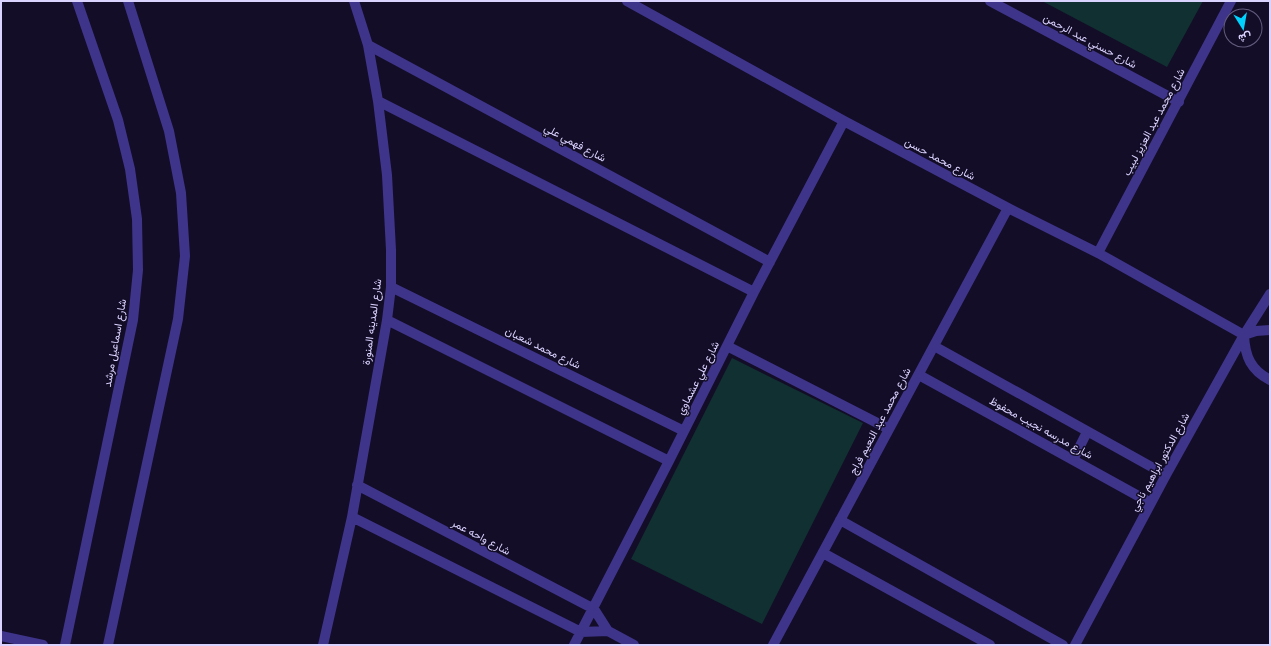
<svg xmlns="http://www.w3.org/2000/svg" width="1271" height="646" font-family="Roboto,Vazirmatn,sans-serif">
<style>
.green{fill:#103031}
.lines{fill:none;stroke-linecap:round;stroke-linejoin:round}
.minor{stroke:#3e348a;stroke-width:10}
.labels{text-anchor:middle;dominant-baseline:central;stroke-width:3;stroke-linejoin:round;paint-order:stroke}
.street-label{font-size:11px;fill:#dbd3ff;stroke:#130d27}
</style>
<rect width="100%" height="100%" fill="#130d27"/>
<path class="green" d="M1042,1H1203L1167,67Z
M732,358L863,423L762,624L631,559Z"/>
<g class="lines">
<path class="minor" d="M627,1L844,121L1008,208L1098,253L1244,335L1256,331L1270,330
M990,1L1179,102
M368,45L770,262
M378,101L754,292
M1098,253L1231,1
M391,287L684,431
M387,320L669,461
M1244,335C1245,357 1251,370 1270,380
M727,346L889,429
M934,346L1166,475
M919,375L1151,503
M1073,460L1087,432
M357,485L594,609L608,631L634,645
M352,517L581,632L608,631
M840,520L1063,645
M823,553L990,645
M1,636L43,645
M65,645L133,320L138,270L137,219L130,169L118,120L77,1
M108,645L178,319L185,256L181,193L169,131L128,1
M323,645L352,517L387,320L391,287V250L387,175L378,101L368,45L354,1
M574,645L669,461L754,292L844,121
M773,645L1008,208
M1075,645L1166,475L1244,335L1270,294"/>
</g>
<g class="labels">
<g class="street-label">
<text transform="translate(1090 41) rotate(28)">شارع حسني عبد الرحمن</text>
<text transform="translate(1154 122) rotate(-62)">شارع محمد عبد العزيز لبيب</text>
<text transform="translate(575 143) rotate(28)">شارع فهمي علي</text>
<text transform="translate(940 159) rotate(28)">شارع محمد حسن</text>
<text transform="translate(372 322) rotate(-82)">شارع المدينه المنورة</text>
<text transform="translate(115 343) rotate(-80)">شارع اسماعيل مرشد</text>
<text transform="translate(543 348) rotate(26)">شارع محمد شعبان</text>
<text transform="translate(698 378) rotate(-63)">شارع علي عشماوي</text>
<text transform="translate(880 421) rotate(-62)">شارع محمد عبد النعيم فراج</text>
<text transform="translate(1041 428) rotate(29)">شارع مدرسه نجيب محفوظ</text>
<text transform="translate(1160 462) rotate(-61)">شارع الدكتور ابراهيم ناجي</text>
<text transform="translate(481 537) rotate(28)">شارع واحه عمر</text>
</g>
</g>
<rect width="1271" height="646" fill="none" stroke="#dbd3ff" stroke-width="4"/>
<g transform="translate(1243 28) rotate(169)"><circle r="19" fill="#130d27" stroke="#635c7d"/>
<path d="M0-3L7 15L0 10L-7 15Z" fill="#00d2fe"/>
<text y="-6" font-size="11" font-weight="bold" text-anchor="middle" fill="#dbd3ff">ش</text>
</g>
</svg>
